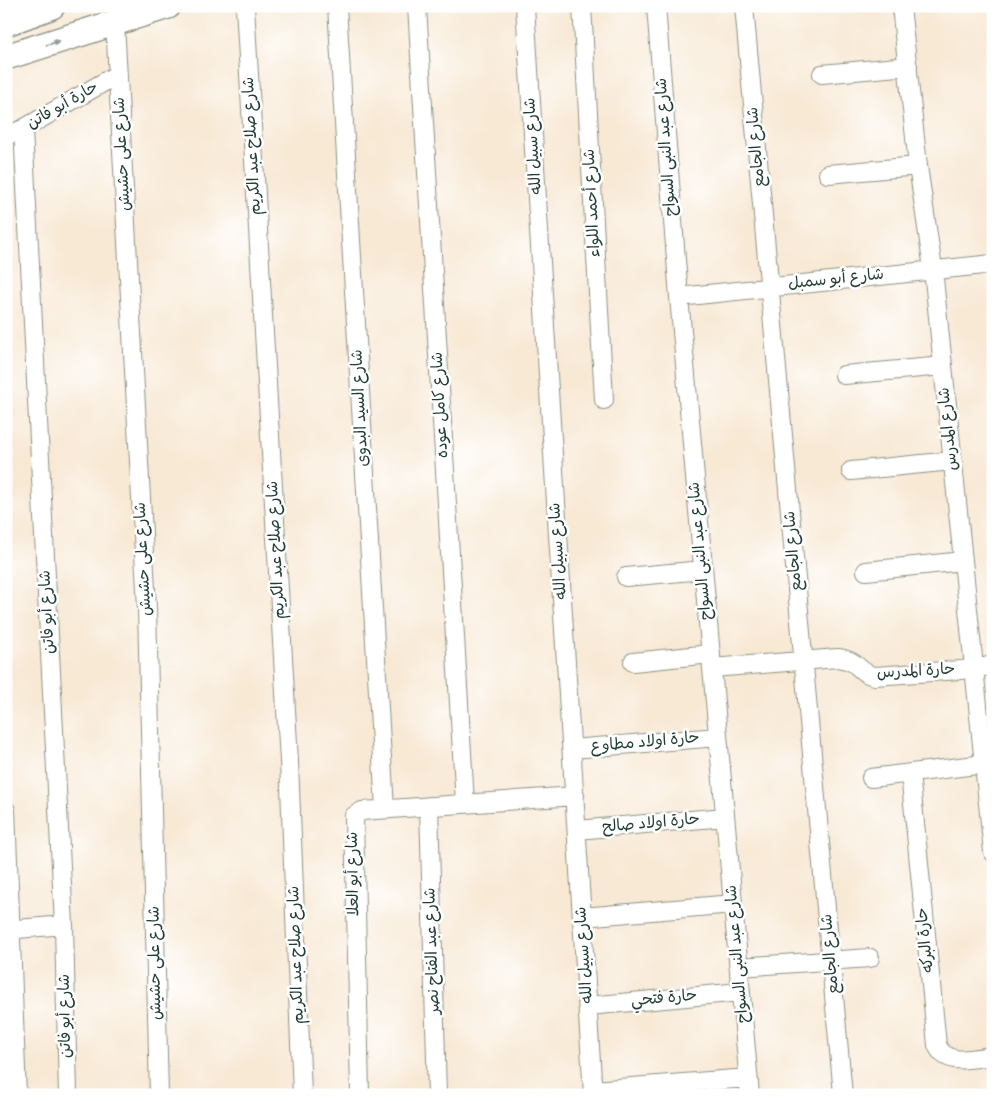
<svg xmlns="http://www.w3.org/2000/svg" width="999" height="1101" font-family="Dekko,'Playpen Sans Arabic',sans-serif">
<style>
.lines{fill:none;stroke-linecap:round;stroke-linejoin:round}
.minor-casing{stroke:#8c9384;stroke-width:20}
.secondary-casing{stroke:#8c9384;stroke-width:28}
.minor{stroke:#fff;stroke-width:18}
.secondary{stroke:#fff;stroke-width:25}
.oneway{fill:#8f9e9a}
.labels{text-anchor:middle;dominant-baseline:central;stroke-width:5;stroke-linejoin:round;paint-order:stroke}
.street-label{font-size:16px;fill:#1f3d34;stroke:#fff}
</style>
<rect width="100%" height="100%" fill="#fff"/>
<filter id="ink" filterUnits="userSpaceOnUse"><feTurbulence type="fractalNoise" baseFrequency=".02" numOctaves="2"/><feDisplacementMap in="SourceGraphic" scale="10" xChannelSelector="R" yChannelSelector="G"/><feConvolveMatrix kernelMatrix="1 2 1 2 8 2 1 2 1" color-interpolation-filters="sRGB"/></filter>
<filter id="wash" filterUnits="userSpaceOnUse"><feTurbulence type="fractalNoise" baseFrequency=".0096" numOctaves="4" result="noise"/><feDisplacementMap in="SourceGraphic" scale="20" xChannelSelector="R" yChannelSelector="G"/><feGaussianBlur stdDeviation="1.12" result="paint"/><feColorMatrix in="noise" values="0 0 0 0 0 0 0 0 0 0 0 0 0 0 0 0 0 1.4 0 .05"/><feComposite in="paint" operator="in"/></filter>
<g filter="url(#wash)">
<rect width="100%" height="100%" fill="#f8e9d5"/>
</g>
<g filter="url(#ink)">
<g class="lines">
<defs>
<path id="minor" d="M245,6L289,761L302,1095
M337,6L385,809
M417,6L465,803
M525,6L593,1095
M582,6L604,400
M656,6L679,297L750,1095
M744,6L843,1095
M901,6L918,166L933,269L993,852
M115,23L147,608L159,1095
M822,74L908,66
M23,129L64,925L68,1095
M6,136L23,129L118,74
M828,174L918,166
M679,297L993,264
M844,375L943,366
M851,471L952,461
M866,571L963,561
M626,577L703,570
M633,662L711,654
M712,668L838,658C861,661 857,673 875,676L974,669L993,665
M572,749L718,737
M910,773L937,1045C946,1067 973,1058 993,1056
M871,778L984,764
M429,806L437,1095
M6,810L17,1095
M577,830L725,817
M582,917L733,904
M6,930L64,925
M739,967L870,958
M588,1006L741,992
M593,1090L748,1078
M360,1095L354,816L362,811L575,796"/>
<path id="secondary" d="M6,23L52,6
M6,57L168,6"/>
</defs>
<use href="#minor" class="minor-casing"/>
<use href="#secondary" class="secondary-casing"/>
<use href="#minor" class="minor"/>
<use href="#secondary" class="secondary"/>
</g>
<defs><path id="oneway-solid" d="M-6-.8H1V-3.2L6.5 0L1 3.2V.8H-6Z" transform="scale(1.25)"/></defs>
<use class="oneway" href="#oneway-solid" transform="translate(53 43) rotate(-18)"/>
</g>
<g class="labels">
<g class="street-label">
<text transform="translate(63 106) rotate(-30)">حارة أبو فاتن</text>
<text transform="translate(253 146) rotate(-93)">شارع صلاح عبد الكريم</text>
<text transform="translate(534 146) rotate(-94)">شارع سبيل الله</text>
<text transform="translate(667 147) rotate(-94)">شارع عبد النبى السواح</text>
<text transform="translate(757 147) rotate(-95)">شارع الجامع</text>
<text transform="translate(123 154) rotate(-93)">شارع على حشيش</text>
<text transform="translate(593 203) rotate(-93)">شارع أحمد اللواء</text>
<text transform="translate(836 280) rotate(-6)">شارع أبو سمبل</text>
<text transform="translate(441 405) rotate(-93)">شارع كامل عوده</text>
<text transform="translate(361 408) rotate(-93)">شارع السيد البدوى</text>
<text transform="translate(949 429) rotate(-96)">شارع المدرس</text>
<text transform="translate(277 550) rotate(-93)">شارع صلاح عبد الكريم</text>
<text transform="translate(559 551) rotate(-94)">شارع سبيل الله</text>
<text transform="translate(701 551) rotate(-95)">شارع عبد النبى السواح</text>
<text transform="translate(794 551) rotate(-95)">شارع الجامع</text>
<text transform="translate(144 559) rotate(-93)">شارع على حشيش</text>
<text transform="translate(48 612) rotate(-93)">شارع أبو فاتن</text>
<text transform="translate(916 672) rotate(-3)">حارة المدرس</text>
<text transform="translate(645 743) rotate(-5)">حارة اولاد مطاوع</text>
<text transform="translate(651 824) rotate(-5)">حارة اولاد صالح</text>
<text transform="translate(354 874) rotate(-91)">شارع أبو العلا</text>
<text transform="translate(926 940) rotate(-96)">حارة البركه</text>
<text transform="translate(433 951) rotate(-92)">شارع عبد الفتاح نصر</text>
<text transform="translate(738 954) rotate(-95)">شارع عبد النبى السواح</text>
<text transform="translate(831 954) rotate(-95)">شارع الجامع</text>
<text transform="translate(297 955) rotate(-92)">شارع صلاح عبد الكريم</text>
<text transform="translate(585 955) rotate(-94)">شارع سبيل الله</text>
<text transform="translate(156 963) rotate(-91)">شارع على حشيش</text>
<text transform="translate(664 999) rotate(-5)">حارة فتحي</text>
<text transform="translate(66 1016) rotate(-91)">شارع أبو فاتن</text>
</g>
</g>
<rect width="999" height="1101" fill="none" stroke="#fff" stroke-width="25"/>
</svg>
